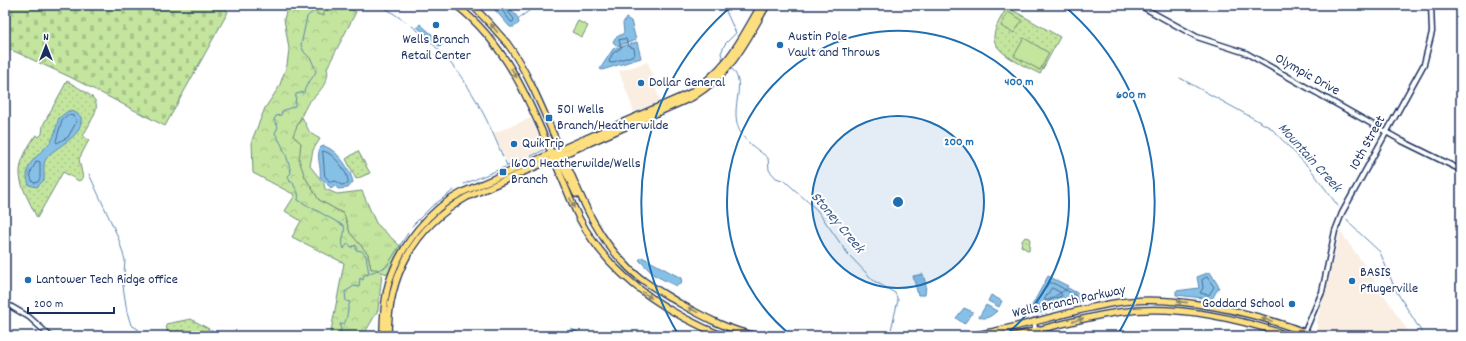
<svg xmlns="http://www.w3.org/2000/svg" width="1466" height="341" font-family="Dekko,sans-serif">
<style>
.built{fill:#faeee2}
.industrial{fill:url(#industrial-furrows)}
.grass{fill:url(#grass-tufts);stroke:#6f8a7e}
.forest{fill:url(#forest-crowns);stroke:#6f8a7e}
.wetland{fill:url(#wetland-marsh);stroke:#6f8a7e}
.cemetery{fill:url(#cemetery-stones);stroke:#6f8a7e}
.park{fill:url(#park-dots);stroke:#6f8a7e}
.garden{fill:#c3e59e;stroke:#6f8a7e}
.water{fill:#87c0e6;stroke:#5c86b0}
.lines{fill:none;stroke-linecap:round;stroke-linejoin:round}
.shore{stroke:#466994;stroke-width:1}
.stream{stroke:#5c86b0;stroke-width:1}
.minor-casing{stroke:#1b2f5e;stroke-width:7}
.major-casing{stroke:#1b2f5e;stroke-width:8}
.minor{stroke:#fff;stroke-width:4}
.major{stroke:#fedf80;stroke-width:5.5}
.oneway{fill:#8c876f}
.ring{fill:none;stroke:#1f6fb2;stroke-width:2}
.poi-dot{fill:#1f6fb2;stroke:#fff;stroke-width:1.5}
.labels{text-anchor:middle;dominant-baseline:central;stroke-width:4;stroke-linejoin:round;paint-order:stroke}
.poi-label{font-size:14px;fill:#1b2f5e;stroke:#fff;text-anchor:start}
.street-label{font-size:14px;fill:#1b2f5e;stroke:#fff}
.water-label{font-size:15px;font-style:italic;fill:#3b5a87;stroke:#fff}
.centre{fill:#1f6fb2;stroke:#fff;stroke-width:2}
.ring-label{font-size:12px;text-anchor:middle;font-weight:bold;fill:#1f6fb2;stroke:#fff;stroke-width:4;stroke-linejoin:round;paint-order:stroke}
</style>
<defs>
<pattern id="industrial-furrows" width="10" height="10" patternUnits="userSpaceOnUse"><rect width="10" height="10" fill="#faeee2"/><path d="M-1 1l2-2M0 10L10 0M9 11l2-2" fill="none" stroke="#d6ccc4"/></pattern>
<pattern id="grass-tufts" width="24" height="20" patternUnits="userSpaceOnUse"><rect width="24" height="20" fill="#c3e59e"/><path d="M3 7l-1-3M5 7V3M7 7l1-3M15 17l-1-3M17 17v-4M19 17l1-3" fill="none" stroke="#a7c58a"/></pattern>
<pattern id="forest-crowns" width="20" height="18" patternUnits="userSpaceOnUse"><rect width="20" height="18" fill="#c3e59e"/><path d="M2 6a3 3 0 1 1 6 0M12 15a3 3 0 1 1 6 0" fill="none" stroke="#a7c58a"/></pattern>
<pattern id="wetland-marsh" width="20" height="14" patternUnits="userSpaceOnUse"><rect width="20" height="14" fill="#c3e59e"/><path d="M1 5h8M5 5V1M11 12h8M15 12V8" fill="none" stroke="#a7c58a"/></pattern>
<pattern id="cemetery-stones" width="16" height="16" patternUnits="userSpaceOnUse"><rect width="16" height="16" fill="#c3e59e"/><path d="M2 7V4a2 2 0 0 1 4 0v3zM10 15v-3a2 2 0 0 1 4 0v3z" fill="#a7c58a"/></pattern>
<pattern id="park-dots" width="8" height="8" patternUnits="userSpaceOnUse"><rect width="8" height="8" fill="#c3e59e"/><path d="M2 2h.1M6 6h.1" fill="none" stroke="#a7c58a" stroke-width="1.8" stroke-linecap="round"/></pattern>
</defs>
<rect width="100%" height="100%" fill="#fff"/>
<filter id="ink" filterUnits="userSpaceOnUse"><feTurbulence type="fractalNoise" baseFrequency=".025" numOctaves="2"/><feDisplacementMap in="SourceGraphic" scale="8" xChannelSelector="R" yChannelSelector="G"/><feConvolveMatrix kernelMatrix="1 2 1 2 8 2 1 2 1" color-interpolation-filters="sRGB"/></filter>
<g filter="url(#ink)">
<path class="built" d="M648,62L660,102L634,112L619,71Z
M531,118L544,149L508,165L494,133Z
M1340,231L1365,266L1411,336H1326L1317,329V319L1327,287Z"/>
<path class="industrial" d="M343,5H360L356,12Z"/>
<path class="grass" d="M302,117L310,133L320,139L313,150L310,166L324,184L325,189L337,194L362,191L376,223L402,248L388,274L371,269L368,254L350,233L344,214L319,200L305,177L298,160L301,143L293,136L294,131Z"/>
<path class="forest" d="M288,5H343L356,12L327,68C331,80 318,94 309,102C306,105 294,132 293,136L301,143L299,160L305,177L319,200L344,214L350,233L368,254L371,269H377L382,274L378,310L363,336H330L344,263L292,237L301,221L285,211L295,195L253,173L252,140L265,108L279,87L287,65L289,49L284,19Z"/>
<path class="wetland" d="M309,5H324V16L317,14Z"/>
<path class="cemetery" d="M5,5H222L228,12L165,126L70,77L5,47Z"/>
<path class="park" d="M1007,7L1060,37L1040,74C1027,67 992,53 994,36C995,26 1002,16 1007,7Z
M67,81C103,102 103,100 83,136L89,140L79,159L83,178L79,181L63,172L37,218C20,181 10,174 35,136L37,135L39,137L42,134L43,125Z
M358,151L370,173L356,179L346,159Z
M1025,237L1030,238L1029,251L1021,246L1022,241Z
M191,319L209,329L208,336H168L166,324Z"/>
<path class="garden" d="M1008,12L1022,20L1014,33L1001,26Z
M578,21L588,26L582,37L572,32Z
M1024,38L1049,53L1040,70L1014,56Z"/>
<path class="water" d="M495,5H508L518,18L519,23L514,27H510L494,9Z
M626,18L631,21L636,40L617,46L613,42L615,38L624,33L623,23Z
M420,24L443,44L440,47L417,27Z
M637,42L641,58L602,70L600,69L613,49Z
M68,111C74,111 77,113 81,117C83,139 55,145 46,159C42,165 45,173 44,180L37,187L29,185C21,163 40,156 51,141C56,134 56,125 59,118Z
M324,146C337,150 350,168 353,182L348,188L338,189L335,185L331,188L320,177C322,167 315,156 321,147Z
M642,257L681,278L682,283L676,286L654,275L639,260Z
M1210,272L1219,287L1212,299L1176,295V291L1199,288L1197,277Z
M923,274L926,285L925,295H918L913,276Z
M1048,276L1068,286L1065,290L1029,311Z
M1068,288L1081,295L1083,301L1040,313L1031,314Z
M991,295L1002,301L999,307L988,301Z
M986,305L997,311C991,316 987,320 979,317Z
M964,308L973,312L964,324L956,318Z
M571,329L587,336H567Z"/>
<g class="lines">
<path class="shore" d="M498,5L511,22H513L514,19L506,9L505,5
M626,39L628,46L634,48L635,55L610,63L609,61L613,53L621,48L619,40Z
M68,115L74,116L77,121L68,137L57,143L56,141L62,120Z
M323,151C333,152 350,174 348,184L341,185L336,181L330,182L325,176Z
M37,161L40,162V178L38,182L34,183L32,181L30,174Z
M1207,277L1214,287L1209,295L1200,293L1203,288L1202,280Z
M1050,282C1059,285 1066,291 1075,295L1076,298L1036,309L1037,301Z
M1052,288L1060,292L1062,296L1046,301L1045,299Z"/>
<path class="stream" d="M310,5L313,11L307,17L301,45L304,52L311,59L316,71C313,79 306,83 304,92L296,94L295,106L282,111L281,115L276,116L274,120L278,127L275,133C283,146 288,158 291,173L288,176L290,182H293C295,191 300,190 298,200L344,226C346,234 340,240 344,249L348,243L351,247L356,245V250L362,251L366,256L369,274L364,275L363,280L360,278L359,287L354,286L345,292L346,301L350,302C347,309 348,318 344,324H340L341,336
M381,5L406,22
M519,18L533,8
M412,26C459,63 481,103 503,157
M723,61L721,53L725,44L736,33L723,5
M732,69C749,86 726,110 742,135C748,144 760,151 768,158L769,170L776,178L785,181L817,210L848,254L874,281L895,293L898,300L891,330
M1180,78L1271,128L1312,171L1338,206
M531,156L544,150
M505,161L507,166
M516,162L528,157
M89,174L118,237L125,260L123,286L127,312L131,325L138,329L139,333
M464,184L510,165
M1347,219L1351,225L1380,252L1395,289L1424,336
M412,226L431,207L454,190
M370,273L386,267L408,233"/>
<defs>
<path id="minor" d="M1139,5L1197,37L1246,53L1402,141L1461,170
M5,303L29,317L50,336
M1034,321L1036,336
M1303,336L1322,292L1335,231L1342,213L1424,64L1432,32L1431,5"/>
<path id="major" d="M456,5C513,49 536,118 563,181C568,193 573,206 579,218C609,275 664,312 723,336
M472,5C484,17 496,30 507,43C529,73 547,120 562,154C581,195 593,232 625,264C640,281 660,291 679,303C704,317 728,330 757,336
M555,154L558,156L576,194
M383,336C383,318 384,299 389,282C401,245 429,209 463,192L690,93C728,68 739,43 761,5
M388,336C388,276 414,227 467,197L693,97C732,72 744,45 767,5
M725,336H732
M969,336C1018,329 1066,311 1115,303C1173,293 1259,313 1314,336
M1013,336C1048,328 1084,317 1120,312C1176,304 1237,318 1290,336"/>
</defs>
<use href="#minor" class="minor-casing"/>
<use href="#major" class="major-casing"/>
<use href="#minor" class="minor"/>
<use href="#major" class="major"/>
</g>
<defs><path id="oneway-solid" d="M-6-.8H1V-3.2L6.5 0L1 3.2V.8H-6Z"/></defs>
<g class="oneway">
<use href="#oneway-solid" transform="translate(494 28) rotate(-129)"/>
<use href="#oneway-solid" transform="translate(514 73) rotate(60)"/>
<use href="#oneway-solid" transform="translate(572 203) rotate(67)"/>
<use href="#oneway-solid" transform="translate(647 295) rotate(34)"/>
<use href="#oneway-solid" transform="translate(1182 302) rotate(-174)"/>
<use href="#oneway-solid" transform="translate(693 310) rotate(-152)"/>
<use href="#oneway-solid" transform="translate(1078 320) rotate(-14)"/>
<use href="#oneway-solid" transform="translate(1267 320) rotate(-166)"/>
</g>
</g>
<circle cx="898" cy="202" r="86" fill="#1f6fb2" fill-opacity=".12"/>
<g class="ring">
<circle cx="898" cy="202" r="86"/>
<path d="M792 336A171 171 0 1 1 1004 336"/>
<path d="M678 334A257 257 0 0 1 733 5M1063 5A257 257 0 0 1 1118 334"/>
</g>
<g class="poi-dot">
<circle cx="436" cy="25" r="4"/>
<circle cx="780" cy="45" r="4"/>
<circle cx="641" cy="83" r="4"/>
<rect x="545" y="114" width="8" height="8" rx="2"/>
<circle cx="514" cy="144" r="4"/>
<rect x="499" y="168" width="8" height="8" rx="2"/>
<circle cx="28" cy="280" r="4"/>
<circle cx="1352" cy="281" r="4"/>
<circle cx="1292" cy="304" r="4"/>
</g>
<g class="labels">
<g class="poi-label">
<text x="788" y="37">Austin Pole<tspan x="788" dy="16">Vault and Throws</tspan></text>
<text x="436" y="40" text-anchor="middle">Wells Branch<tspan x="436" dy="16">Retail Center</tspan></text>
<text x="649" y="83">Dollar General</text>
<text x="557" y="110">501 Wells<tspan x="557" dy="16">Branch/Heatherwilde</tspan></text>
<text x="522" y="144">QuikTrip</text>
<text x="511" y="164">1600 Heatherwilde/Wells<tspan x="511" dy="16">Branch</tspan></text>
<text x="1360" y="273">BASIS<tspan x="1360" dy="16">Pflugerville</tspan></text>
<text x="36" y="280">Lantower Tech Ridge office</text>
<text x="1284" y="304" text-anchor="end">Goddard School</text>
</g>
<g class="street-label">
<text transform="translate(1307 75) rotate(29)">Olympic Drive</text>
<text transform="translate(1368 143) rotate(-61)">10th Street</text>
<text transform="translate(1069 302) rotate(-12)">Wells Branch Parkway</text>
</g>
<g class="water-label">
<text transform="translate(1309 158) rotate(48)">Mountain Creek</text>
<text transform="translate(837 223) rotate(50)">Stoney Creek</text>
</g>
</g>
<circle cx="898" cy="202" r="6" class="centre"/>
<g class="ring-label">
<text x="1019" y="85">400 m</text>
<text x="1131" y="98">600 m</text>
<text x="959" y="145">200 m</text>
</g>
<rect width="1466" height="341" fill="none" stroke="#fff" stroke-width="20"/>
<rect x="10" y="10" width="1446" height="321" fill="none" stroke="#1b2f5e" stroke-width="1.5" filter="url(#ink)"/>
<g transform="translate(46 46)" stroke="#ffffff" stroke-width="3" paint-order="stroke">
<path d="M0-3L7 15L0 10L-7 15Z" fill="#1b2f5e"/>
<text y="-6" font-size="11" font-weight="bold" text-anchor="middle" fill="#1b2f5e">N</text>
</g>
<path d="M28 307v6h86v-6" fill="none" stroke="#1b2f5e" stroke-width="2"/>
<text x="34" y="307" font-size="12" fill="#1b2f5e" stroke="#ffffff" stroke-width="3" paint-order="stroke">200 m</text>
</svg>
